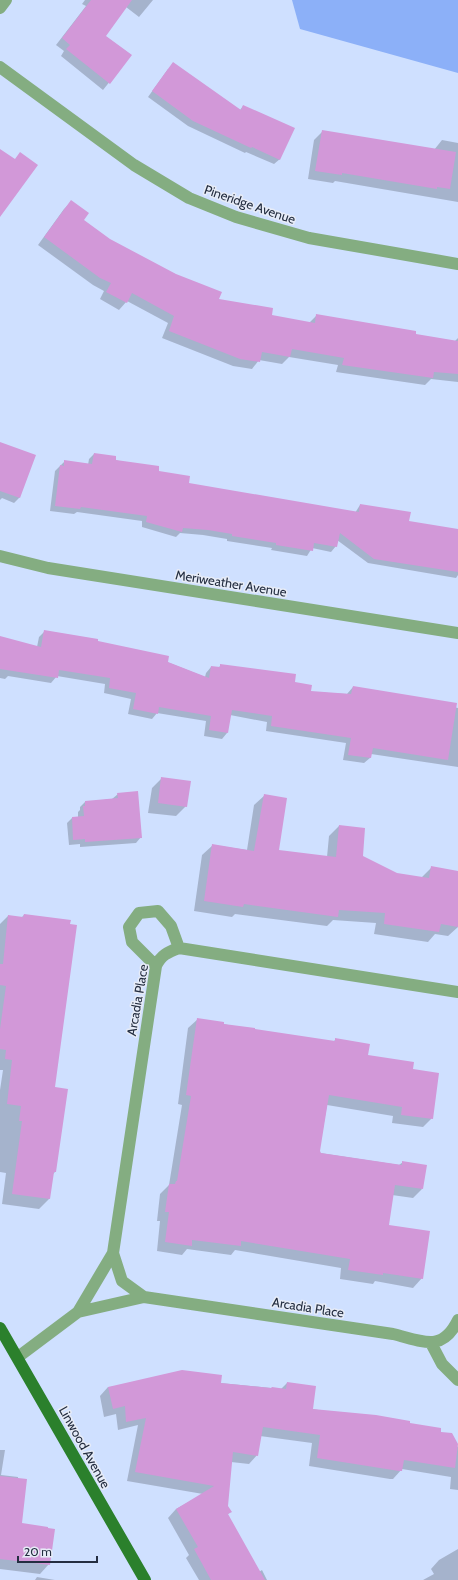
<svg xmlns="http://www.w3.org/2000/svg" width="458" height="1580" font-family="Cabin,sans-serif">
<style>
.forest{fill:#8cb0f8}
.shadow{fill:#0003}
.building{fill:#d298d8}
.lines{fill:none;stroke-linecap:round;stroke-linejoin:round}
.minor{stroke:#84ad81;stroke-width:12}
.major{stroke:#2b802c;stroke-width:12}
.labels{text-anchor:middle;dominant-baseline:central;stroke-width:3;stroke-linejoin:round;paint-order:stroke}
.street-label{font-size:13px;fill:#242e41;stroke:#e7ecf7}
</style>
<rect width="100%" height="100%" fill="#cfe0ff"/>
<path class="forest" d="M292,0H458V73L300,29Z"/>
<path class="shadow" d="M85,0H153L139,17L126,7L105,36L131,55L103,90L61,56L64,51L56,45L86,6L82,4Z
M168,69L240,110L243,106L280,159L274,164L246,152L245,153L188,126L148,97Z
M322,132L434,150L442,140L458,143V202L335,181L333,183L308,179L314,140Z
M71,202L83,220L110,240L217,300L271,316L309,323L316,316L454,342L458,338V382L431,379L425,385L336,372L338,365L289,357L282,364L259,360L252,369L233,366L162,338L168,323L127,301L119,310L100,299L104,291L93,285L38,245L64,209Z
M0,443L34,456L19,498L14,503L2,498L0,500Z
M94,454L158,472L188,484L355,513L360,505L408,522L458,530V575L456,578L368,563L337,540L336,546L331,552L312,548L307,556L271,550L272,548L227,541V539L203,535L180,533L176,537L142,527V521L77,512L74,514L50,511L55,471L65,461L88,465L89,459Z
M44,632L97,642L167,662L205,677L206,673L211,667L218,668L221,665L294,683L310,692L347,694L353,687L458,708V767L371,754L370,758L364,763L343,760L346,743L266,731L267,722L230,715L227,733L222,739L204,736L206,721L157,713L152,719L128,714L131,699L104,693L105,684L57,676L51,683L8,676L5,679L0,678V637L37,647L39,637Z
M162,778L186,806L176,816L148,813L152,788Z
M118,794L141,837L136,843L80,847V844L69,845L67,823L72,818L78,817V812L80,810V807L85,802L112,799Z
M265,795L277,851L327,857L329,836L339,826L361,856L396,874L421,878L432,867L458,872V927L448,936L435,934L428,942L374,934L376,923L333,920L327,926L235,914L232,917L194,911L202,855L213,845L247,850L254,805Z
M24,915L54,1088L55,1172L53,1174L49,1199L39,1209L2,1204L6,1173L0,1172V1090L3,1070H0V924L8,916L21,918Z
M198,1019L253,1030L333,1042L335,1040L367,1056L412,1070L432,1118L423,1127L392,1123L393,1116L327,1105L319,1151L320,1153L399,1165L403,1162L422,1189L413,1198L392,1195L388,1225L422,1278L413,1288L375,1281L373,1284L340,1279L341,1268L235,1250L231,1255L187,1249L182,1255L157,1251L160,1221H157L160,1194L169,1185L182,1105L178,1104L188,1028Z
M220,1383L281,1389L287,1383L312,1409L409,1424L440,1432L458,1447V1490L450,1489L451,1477L402,1469L393,1479H390L309,1466L312,1443L260,1436L257,1455L249,1464L231,1462L226,1506L230,1512L227,1515L259,1572L262,1570L267,1580H199L186,1558L189,1555L168,1518L176,1509L203,1494L127,1481L138,1425L118,1430L116,1414L104,1417L100,1396L108,1387Z
M0,1450H5L1,1475L18,1477L21,1524L49,1564L40,1574L0,1569Z
M458,1549V1580H423L434,1574L431,1569L439,1560Z
M37,1577L55,1580H35Z"/>
<path class="building" d="M91,0H132L106,36L132,55L110,84L66,49L70,45L62,38Z
M173,62L241,110L243,105L295,128L280,160L252,147L251,148L193,121L152,91Z
M322,130L456,152L450,189L437,187V189L342,173V175L315,171Z
M0,149L15,159L20,152L38,165L0,217Z
M71,200L89,213L84,220L110,239L176,274L222,292L219,299L273,308L272,315L315,323L316,314L416,331V334L458,341V374L434,372L433,378L342,365L344,358L292,349L290,357L262,352L260,362L240,359L169,331L174,316L132,293L127,303L106,292L111,283L100,278L44,237Z
M0,442L36,455L20,498L0,491Z
M94,453L116,456V460L159,466V471L190,476L189,483L359,512L360,504L411,512L409,521L458,529V572L374,559L340,533L337,547L314,543L313,551L276,545V543L232,536V534L208,530L183,528L182,532L146,522L147,516L81,507L80,509L55,506L60,465L64,466V460L92,464Z
M44,630L98,639V641L169,656L168,662L209,678L211,666L220,667V664L296,674L295,682L312,685L311,691L351,694L353,686L457,703L448,760L373,748L371,758L348,755L351,738L271,726L272,716L232,710L228,733L209,730L211,716L159,707L158,714L133,709L136,693L109,688L110,678L59,670L58,678L0,669V636L41,647Z
M161,777L191,781L187,807L158,803Z
M138,791L142,838L85,842V839L73,840L72,817L84,816L83,806H85V801L118,798L117,793Z
M264,794L287,798L279,850L336,857L339,825L365,828L363,856L397,873L429,878L431,866L458,871V927L441,924L439,932L384,924L385,913L339,910L338,917L244,904L243,907L204,901L212,844L254,851Z
M24,914L71,920L70,924L77,925L55,1087L68,1089L56,1172H54L50,1199L12,1194L22,1121H19L21,1106L7,1104L12,1060L5,1059L6,1050L0,1049V1029L6,986L0,985V964H3L8,915L23,917Z
M197,1018L224,1022V1024L255,1028V1029L335,1041V1038L370,1044L368,1055L414,1062L413,1069L439,1073L433,1119L401,1115L402,1107L329,1095L320,1151L321,1153L402,1165V1161L427,1165L423,1189L395,1185L389,1225L430,1231L423,1279L383,1273V1275L348,1270L350,1259L241,1241V1246L192,1240V1246L165,1242L169,1212H165L169,1184H175L176,1181H177L191,1096L186,1095Z
M182,1370L222,1375L221,1383L271,1388L272,1387L286,1389L287,1382L316,1386L313,1409L376,1415L410,1421V1423L441,1428V1432L452,1433L458,1444L455,1468L404,1460L402,1471H399L317,1458L320,1435L263,1427L258,1456L233,1452L228,1506L232,1512L228,1514L265,1580H211L194,1549L198,1547L176,1509L214,1486L135,1472L146,1418L126,1422L125,1406L113,1409L108,1387Z
M0,1476L27,1479L22,1523L48,1527V1528L55,1529L50,1565L0,1559Z"/>
<g class="lines">
<path class="minor" d="M0,8L6,0
M0,67L134,165L189,198L236,217L309,238L458,264
M0,556L48,568L458,633
M156,966L132,942L129,927L139,913L158,911L171,926L179,948
M458,992L179,948C168,952 161,955 156,966L113,1253L122,1281L144,1297L393,1334C422,1341 442,1353 458,1320
M78,1312L144,1297
M431,1343L442,1364L458,1380
M18,1357L78,1312L113,1253"/>
<path class="major" d="M0,1328L145,1580"/>
</g>
<g class="labels">
<g class="street-label">
<text transform="translate(250 204) rotate(19)">Pineridge Avenue</text>
<text transform="translate(231 583) rotate(9)">Meriweather Avenue</text>
<text transform="translate(137 1000) rotate(-80)">Arcadia Place</text>
<text transform="translate(308 1307) rotate(9)">Arcadia Place</text>
<text transform="translate(85 1447) rotate(61)">Linwood Avenue</text>
</g>
</g>
<path d="M18 1556v6h79v-6" fill="none" stroke="#242e41" stroke-width="2"/>
<text x="24" y="1556" font-size="12" fill="#242e41" stroke="#e7ecf7" stroke-width="3" paint-order="stroke">20 m</text>
</svg>
